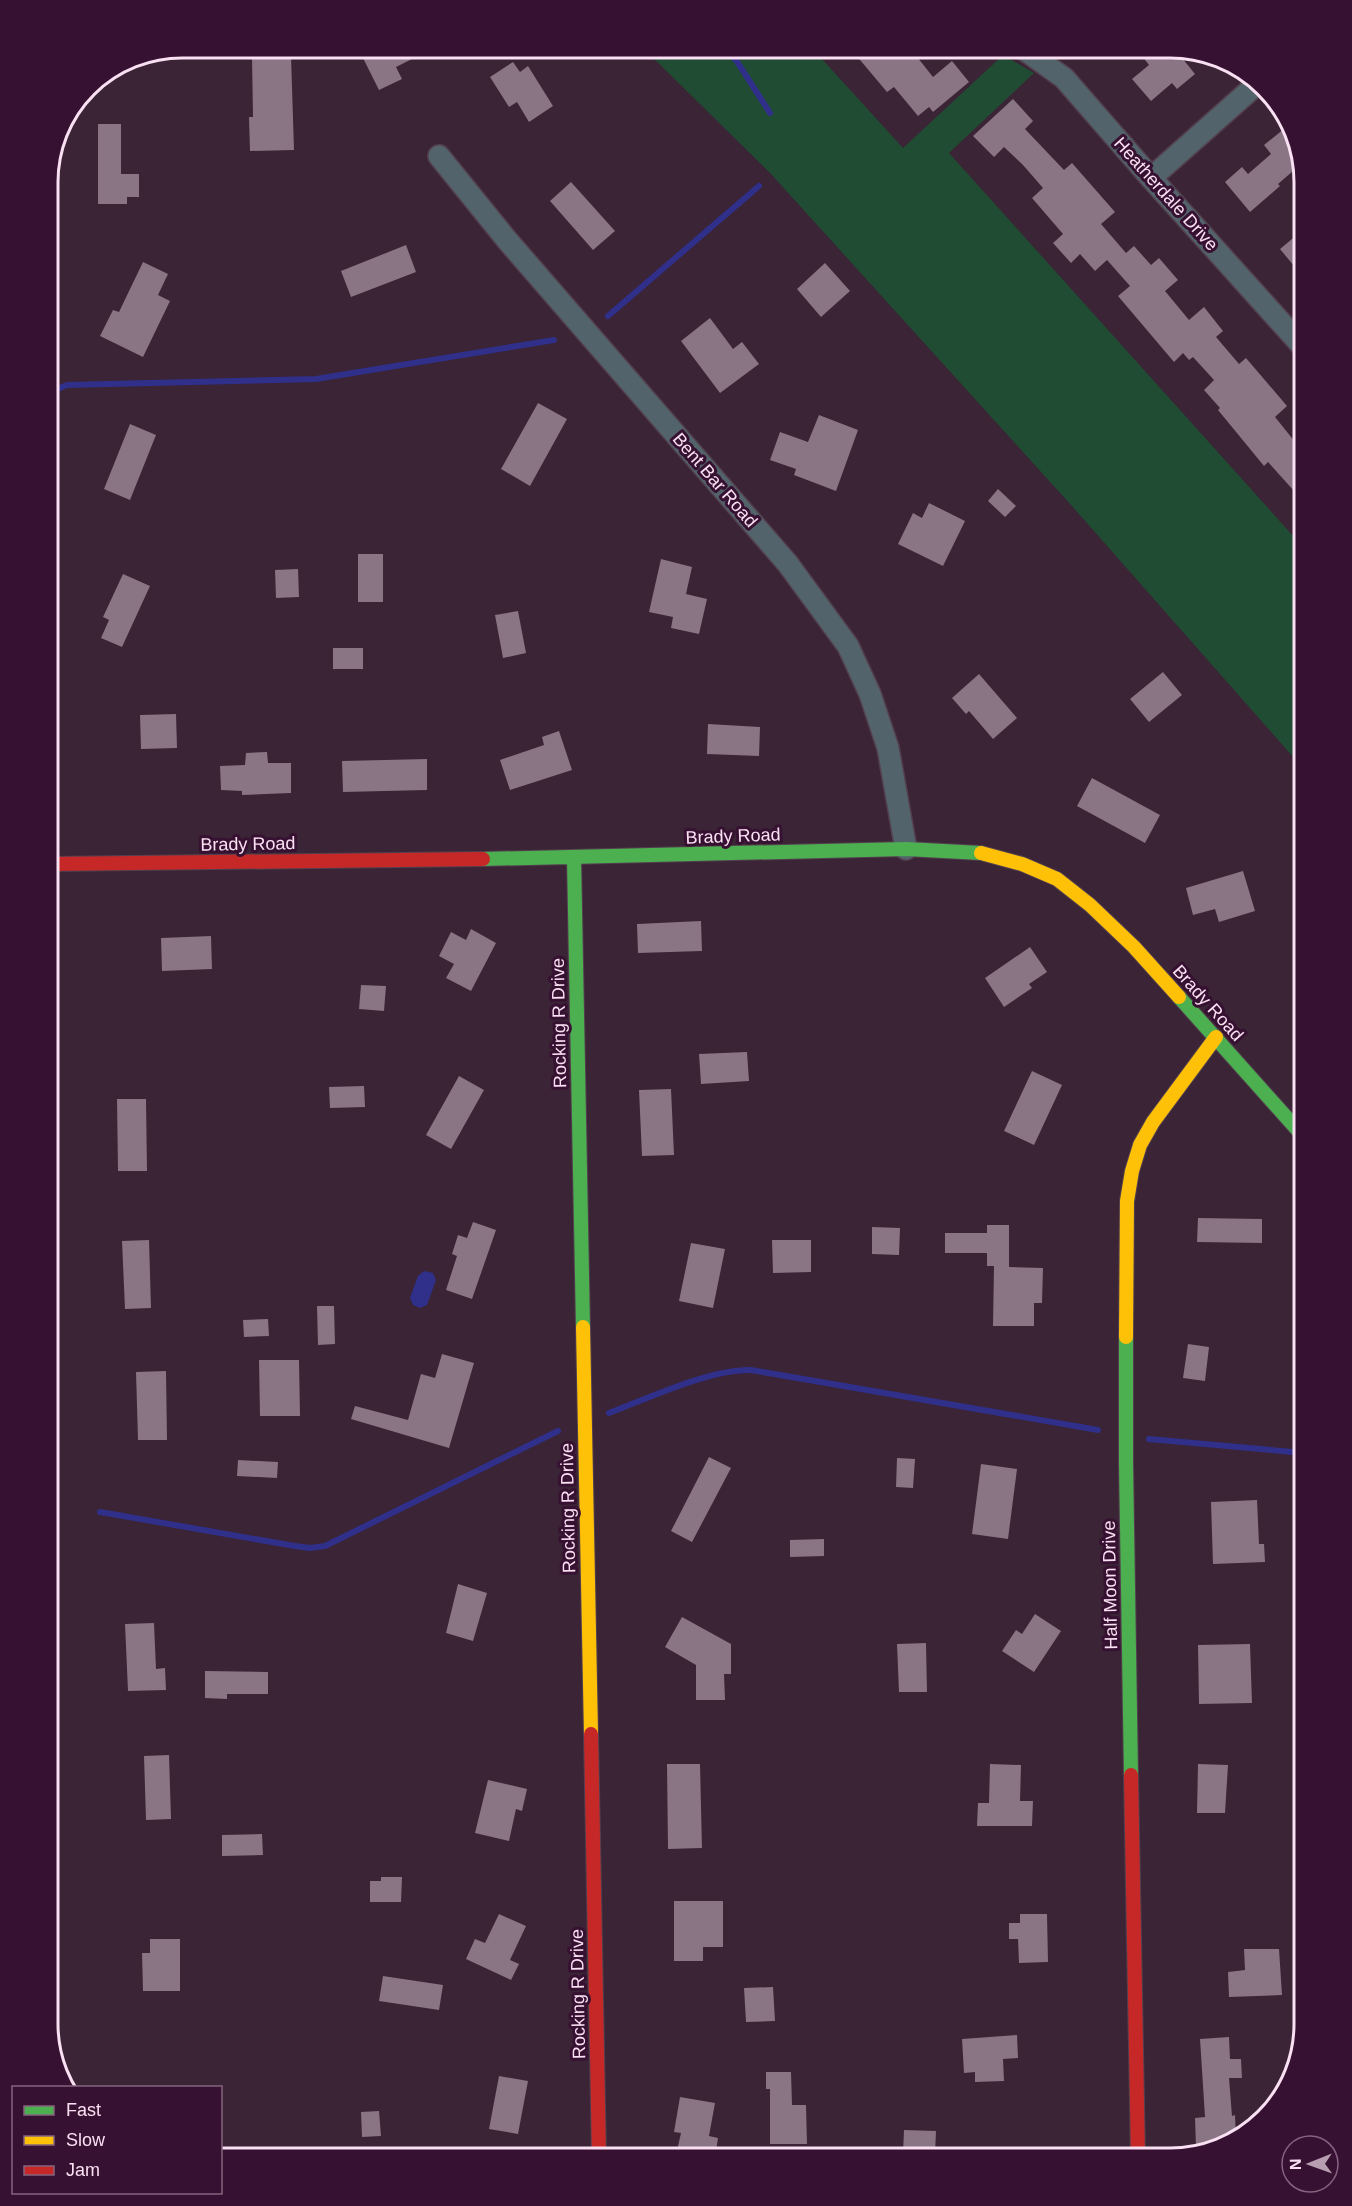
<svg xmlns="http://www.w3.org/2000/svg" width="1352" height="2206" font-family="Arial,sans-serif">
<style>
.green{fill:#204c33}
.water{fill:#30308b}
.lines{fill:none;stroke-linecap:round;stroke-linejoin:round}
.stream{stroke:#30308b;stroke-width:6}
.building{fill:#897584}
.street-casing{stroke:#53404f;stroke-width:24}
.fast-casing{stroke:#53404f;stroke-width:16}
.slow-casing{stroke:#53404f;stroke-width:16}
.jam-casing{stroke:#53404f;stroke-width:16}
.street{stroke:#53636b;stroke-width:21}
.fast{stroke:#4caf50;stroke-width:14}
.slow{stroke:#ffc107;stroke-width:14}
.jam{stroke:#c62828;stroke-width:14}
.labels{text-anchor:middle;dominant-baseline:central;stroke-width:6;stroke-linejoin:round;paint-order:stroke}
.street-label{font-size:18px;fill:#fae0f3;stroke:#371131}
.rim{fill:none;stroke:#fae0f3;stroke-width:3}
</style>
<rect width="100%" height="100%" fill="#3a2435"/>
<path class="green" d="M643,48H812L903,148L1003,55L1034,73L949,153L1304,548V776L1294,758L1071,505L771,174Z"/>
<path class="water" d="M424,1271L433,1273L436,1280L427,1305L420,1308L413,1305L410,1298L418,1276Z"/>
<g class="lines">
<path class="stream" d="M723,48L736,60L770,113
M608,316L759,186
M48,393L67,385L316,379L554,340
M609,1413C649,1398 710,1369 751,1370L1098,1430
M1149,1439L1304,1453
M100,1512L295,1546L310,1548L325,1546L558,1431"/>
</g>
<path class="building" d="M358,48H434L396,67L402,79L379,90Z
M850,48H910L933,77L952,61L969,82L933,112L929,107L918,116L894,87L887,92Z
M1136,48H1174L1195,74L1177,89L1172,83L1151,101L1132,79L1149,65Z
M291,56L294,150L250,151L249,117H253L252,57Z
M513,62L520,72L528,66L553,106L529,122L517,102L509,107L490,77Z
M1013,99L1033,121L1025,129L1064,170L1072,163L1115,212L1101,224L1126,253L1134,246L1151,265L1159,258L1178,280L1165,291L1189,320L1204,307L1223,331L1216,337L1239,364L1246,358L1287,406L1275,417L1304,453V482L1294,491L1268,462L1264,466L1218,410L1220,408L1204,390L1214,380L1193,357L1189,360L1183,353L1174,362L1118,296L1130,286L1107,260L1095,271L1080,254L1071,263L1053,243L1063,234L1032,198L1043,188L1023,165L1004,147L994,157L973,136Z
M98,124H121V174H139V197H127V204H98Z
M1290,124L1300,165L1278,184L1280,186L1250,212L1225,182L1242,167L1248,174L1271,154L1264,145Z
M571,182L615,231L593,250L550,201Z
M1304,229V278L1280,249Z
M406,245L416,272L351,297L341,271Z
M143,262L168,274L158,295L170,301L143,357L100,336L113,310L119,312Z
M825,263L850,291L821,317L797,289Z
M710,318L733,349L742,342L759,364L720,393L681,341Z
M538,403L567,419L530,486L501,469Z
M819,415L858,430L836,491L794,475L796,469L770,460L780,432L808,442Z
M130,424L156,435L130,500L104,489Z
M998,489L1016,506L1005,517L988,501Z
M929,503L965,521L943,566L898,544L913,513L922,518Z
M358,554H383V602H358Z
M661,559L692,567L686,594L707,599L699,634L671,628L673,617L649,612Z
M298,569L299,597L276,598L275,570Z
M123,574L150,586L122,647L101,638L109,620L103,617Z
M518,611L526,653L503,658L495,615Z
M333,648H363V669H333Z
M1163,672L1182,695L1149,722L1130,699Z
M979,674L1017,718L993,739L969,711L966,714L952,698Z
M176,714L177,748L141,749L140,715Z
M708,724L760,727L759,756L707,754Z
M559,731L572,770L510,790L500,760L544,745L542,737Z
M267,752L268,763H291V793L242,795V791L221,790L220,766L245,765L246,753Z
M427,759V790L343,792L342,761Z
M1092,778L1160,815L1145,843L1077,806Z
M1243,871L1255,911L1219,922L1215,909L1193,915L1186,888Z
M701,921L702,951L638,953L637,924Z
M471,929L496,943L471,991L446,978L454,964L439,956L451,932L466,940Z
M211,936L212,969L162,971L161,938Z
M1030,947L1047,972L1029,984L1032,988L1004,1007L985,978Z
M361,985L386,986L384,1011L359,1009Z
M747,1052L749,1081L701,1084L699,1054Z
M1032,1071L1062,1085L1034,1145L1004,1131Z
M459,1076L484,1090L451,1149L426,1135Z
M364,1086L365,1107L330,1108L329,1087Z
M671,1089L674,1155L642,1156L639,1090Z
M117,1099H146L147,1171H118Z
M1198,1218L1262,1219V1243L1197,1242Z
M473,1222L496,1230L472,1299L446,1290L457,1256L452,1254L458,1235L467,1238Z
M987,1225H1009V1267L1043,1268L1042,1303H1034V1326H993L994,1266H987V1253H945V1233H987Z
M872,1227L900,1228L899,1255L872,1254Z
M149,1240L151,1308L125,1309L122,1241Z
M772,1240H811V1272L773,1273Z
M691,1243L725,1249L713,1308L679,1301Z
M317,1306H334L335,1344L318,1345Z
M268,1319L269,1336L244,1337L243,1320Z
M1188,1344L1209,1347L1205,1381L1183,1378Z
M442,1354L474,1363L449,1448L351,1419L355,1406L408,1420L421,1374L435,1378Z
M259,1360H299L300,1416H260Z
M166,1371L167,1440H138L136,1372Z
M709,1457L731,1468L692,1542L671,1531Z
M897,1458L915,1459L913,1488L896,1487Z
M238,1460L278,1462L277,1478L237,1476Z
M981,1464L1017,1469L1008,1539L972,1534Z
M1257,1500L1259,1544H1264L1265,1562L1213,1564L1211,1502Z
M824,1539V1556L790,1557V1540Z
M458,1584L487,1593L473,1641L446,1633Z
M1035,1614L1061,1631L1034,1672L1002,1651L1016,1630L1022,1634Z
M682,1617L731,1644V1674H724L725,1700H696V1665L665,1647Z
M154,1623L156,1669L165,1668L166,1690L128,1691L125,1624Z
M926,1643L927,1692H899L897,1644Z
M1250,1644L1252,1703L1199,1704L1198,1645Z
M205,1671L268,1672V1694H227V1699L205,1698Z
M169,1755L171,1819L146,1820L144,1756Z
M667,1764H700L702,1848L668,1849Z
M990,1764L1021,1765L1020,1801H1033L1032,1826H977L978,1803H989Z
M1198,1764L1228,1765L1225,1813H1197Z
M488,1780L527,1789L522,1811L516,1809L509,1841L475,1833Z
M262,1834L263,1855L222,1856V1835Z
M381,1877H402L401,1902H370V1881H381Z
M674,1901H723V1947H703V1961H674Z
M499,1914L526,1926L510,1960L519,1964L511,1980L466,1959L475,1939L485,1943Z
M1020,1914H1047L1048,1962L1019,1963L1018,1939H1009V1923H1020Z
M150,1939H180V1991H143L142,1953H150Z
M1244,1949H1279L1282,1995L1229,1997L1228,1972L1245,1970Z
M383,1976L443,1985L439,2010L379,2001Z
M773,1987L775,2021L746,2022L744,1988Z
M1017,2035L1018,2058L1003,2059L1004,2081L975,2082V2072L964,2073L962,2039Z
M1229,2037L1230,2059H1241L1242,2078H1229L1232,2116L1235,2115L1236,2138L1230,2144L1222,2146L1196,2147L1195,2118L1205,2117L1200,2039Z
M766,2072H791L792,2105H806L807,2144H770V2089H766Z
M499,2076L528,2081L518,2134L489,2129Z
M680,2097L715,2103L709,2136L718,2138L715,2158H692L676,2155L681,2133L674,2132Z
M379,2111L381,2136L362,2137L361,2112Z
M904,2130L936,2131L935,2155L903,2154Z"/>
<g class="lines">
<defs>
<path id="street" d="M1022,48L1064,78L1151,178L1304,348
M439,156L507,240L788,564L848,646L870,694L888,748L906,849
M1151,178L1257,84"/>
<path id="fast" d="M574,858L583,1327
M483,859L906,849L981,853
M1179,997L1304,1137
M1126,1337V1463L1131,1775"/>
<path id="slow" d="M981,853L1022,864L1057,879L1090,905L1134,947L1179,997
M583,1327L591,1734
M1126,1337L1127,1201L1132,1171L1140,1145L1153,1122L1216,1037"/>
<path id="jam" d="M48,864L483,859
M591,1734L599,2158
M1131,1775L1138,2158"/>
</defs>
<use href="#street" class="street-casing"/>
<use href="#fast" class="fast-casing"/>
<use href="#slow" class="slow-casing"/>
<use href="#jam" class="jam-casing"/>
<use href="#street" class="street"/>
<use href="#fast" class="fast"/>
<use href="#slow" class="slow"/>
<use href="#jam" class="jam"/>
</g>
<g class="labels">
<g class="street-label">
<text transform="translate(1166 194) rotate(48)">Heatherdale Drive</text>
<text transform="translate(715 480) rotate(49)">Bent Bar Road</text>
<text transform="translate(733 836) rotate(-2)">Brady Road</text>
<text transform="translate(248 844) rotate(-1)">Brady Road</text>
<text transform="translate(1208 1003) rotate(48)">Brady Road</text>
<text transform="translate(559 1023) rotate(-91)">Rocking R Drive</text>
<text transform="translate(568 1508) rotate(-91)">Rocking R Drive</text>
<text transform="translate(1110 1585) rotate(-91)">Half Moon Drive</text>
<text transform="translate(578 1994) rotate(-91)">Rocking R Drive</text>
</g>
</g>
<path d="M0 0H1352V2206H0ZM182 58H1170A124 124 0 0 1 1294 182V2024A124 124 0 0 1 1170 2148H182A124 124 0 0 1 58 2024V182A124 124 0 0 1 182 58Z" fill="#371131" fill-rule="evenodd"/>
<path class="rim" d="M182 58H1170A124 124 0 0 1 1294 182V2024A124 124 0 0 1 1170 2148H182A124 124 0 0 1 58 2024V182A124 124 0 0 1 182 58Z"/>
<rect x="12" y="2086" width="210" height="108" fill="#371131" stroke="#85647f" stroke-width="1.5"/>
<rect x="24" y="2106" width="30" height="9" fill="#4caf50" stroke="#85647f" stroke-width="1.5"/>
<text x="66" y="2116" font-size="18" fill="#fae0f3">Fast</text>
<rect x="24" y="2136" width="30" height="9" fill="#ffc107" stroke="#85647f" stroke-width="1.5"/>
<text x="66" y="2146" font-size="18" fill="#fae0f3">Slow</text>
<rect x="24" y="2166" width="30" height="9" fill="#c62828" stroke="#85647f" stroke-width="1.5"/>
<text x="66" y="2176" font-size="18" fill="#fae0f3">Jam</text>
<g transform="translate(1310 2164) rotate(269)"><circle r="28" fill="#371131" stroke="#85647f" stroke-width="1.5"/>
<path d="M0-4.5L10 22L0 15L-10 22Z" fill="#b79eb0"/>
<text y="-9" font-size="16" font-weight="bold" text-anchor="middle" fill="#fae0f3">N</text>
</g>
</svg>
